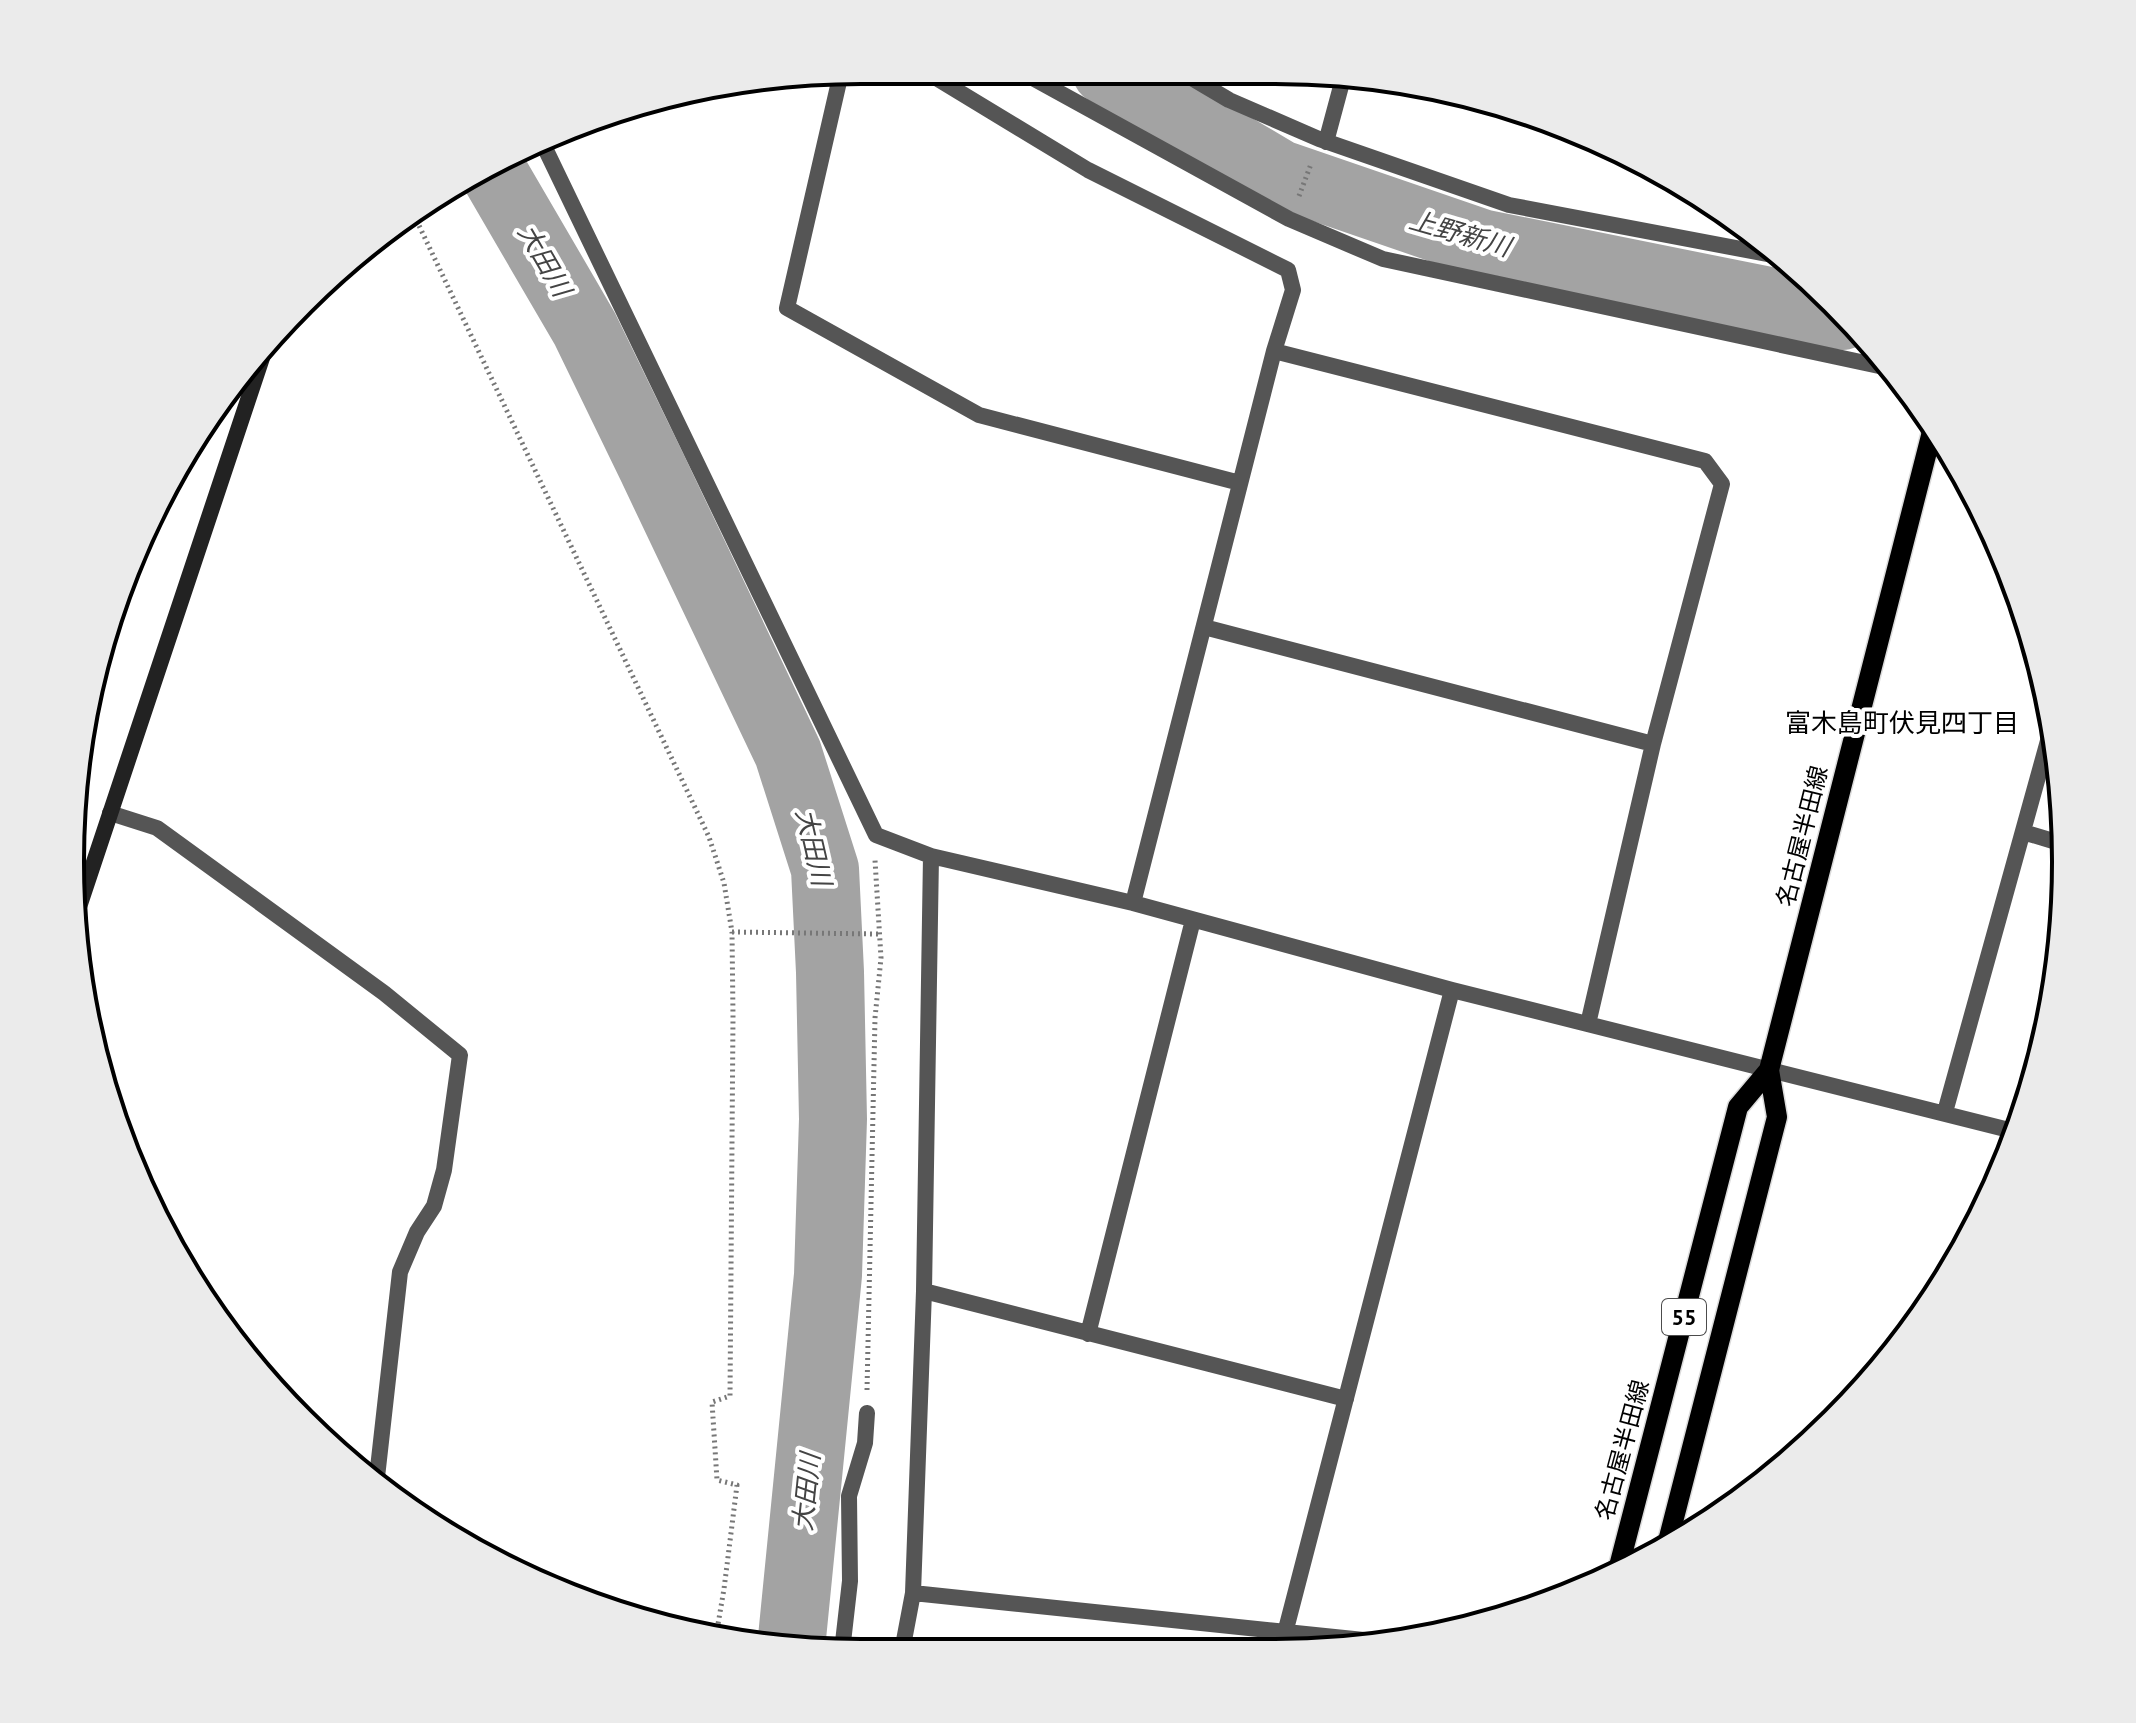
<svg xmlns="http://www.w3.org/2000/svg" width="2136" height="1723" font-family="'PT Sans','Noto Sans JP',sans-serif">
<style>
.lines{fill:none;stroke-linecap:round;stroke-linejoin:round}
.river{stroke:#a3a3a3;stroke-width:68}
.primary-casing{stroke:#dbdbdb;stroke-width:23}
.path{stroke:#777;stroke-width:5;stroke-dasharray:2 4;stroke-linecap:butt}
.street{stroke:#555;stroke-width:16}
.secondary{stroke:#222;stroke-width:16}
.primary{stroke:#000;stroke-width:20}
.labels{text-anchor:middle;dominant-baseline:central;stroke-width:8;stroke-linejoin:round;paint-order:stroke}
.shield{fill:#fff;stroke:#4c4c4c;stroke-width:2}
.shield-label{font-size:22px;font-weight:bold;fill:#000}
.street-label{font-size:24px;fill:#000;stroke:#fff}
.water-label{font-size:26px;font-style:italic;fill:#444;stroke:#fff}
.neighbourhood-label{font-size:26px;fill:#000;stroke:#fff}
.rim{fill:none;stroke:#000;stroke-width:4}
</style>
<rect width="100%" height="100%" fill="#fff"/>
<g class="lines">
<path class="river" d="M1106,71L1280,174L1481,243L1843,316
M490,166L585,329L652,467L788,753L825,869L830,972L833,1119L828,1275L791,1648"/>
<defs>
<path id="primary" d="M1667,1545L1777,1117L1769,1070L1933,428
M1617,1574L1738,1107L1769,1070"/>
</defs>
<use href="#primary" class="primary-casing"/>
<path class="path" d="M1299,196L1311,164
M414,215L709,837L724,883L732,932L733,1016L730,1396L712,1402L717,1480L737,1485L724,1589L716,1636
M732,932L879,934
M867,1390L875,1018L881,958L875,860"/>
<path class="street" d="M923,70L1088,170L1288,270L1293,290L1274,351L1133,903
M1020,71L1289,219L1383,259L1893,369
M1180,71L1229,100L1319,139L1509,205L1783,257
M841,73L787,308L979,415L1240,483
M1326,142L1344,75
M543,144L876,835L931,856L1133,903L1452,990L2017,1132
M1274,351L1705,461L1722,484L1653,744L1588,1024
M1204,627L1653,744
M110,813L157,828L384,993L460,1055L444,1170L434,1206L417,1232L400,1272L376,1486
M2023,832L2063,844
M1945,1112L2051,730
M924,1291L1346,1399
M1088,1334L1193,920
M913,1593L1383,1642
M1285,1633L1452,990
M842,1651L850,1581L849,1496L865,1443L867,1413
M902,1651L913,1593L924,1291L931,856"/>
<path class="secondary" d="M78,910L264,352"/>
<use href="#primary" class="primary"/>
</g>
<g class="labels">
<rect class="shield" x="1662" y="1299" width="44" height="36" rx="6"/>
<g class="shield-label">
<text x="1684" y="1317">55</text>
</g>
<g class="street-label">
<text transform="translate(1802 836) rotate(-76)">名古屋半田線</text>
<text transform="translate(1622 1450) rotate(-75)">名古屋半田線</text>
</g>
<g class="water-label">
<text transform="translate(1460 233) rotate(16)">上野新川</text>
<text transform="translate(545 260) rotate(60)">大田川</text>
<text transform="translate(814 847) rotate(77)">大田川</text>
<text transform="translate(806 1492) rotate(-84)">大田川</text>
</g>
<g class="neighbourhood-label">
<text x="1902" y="722">富木島町伏見四丁目</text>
</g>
</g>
<path d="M0 0H2136V1723H0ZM861 84H1275A777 777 0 0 1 2052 861V862A777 777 0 0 1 1275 1639H861A777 777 0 0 1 84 862V861A777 777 0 0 1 861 84Z" fill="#ebebeb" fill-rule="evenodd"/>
<path class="rim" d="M861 84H1275A777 777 0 0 1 2052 861V862A777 777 0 0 1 1275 1639H861A777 777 0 0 1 84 862V861A777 777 0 0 1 861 84Z"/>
</svg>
